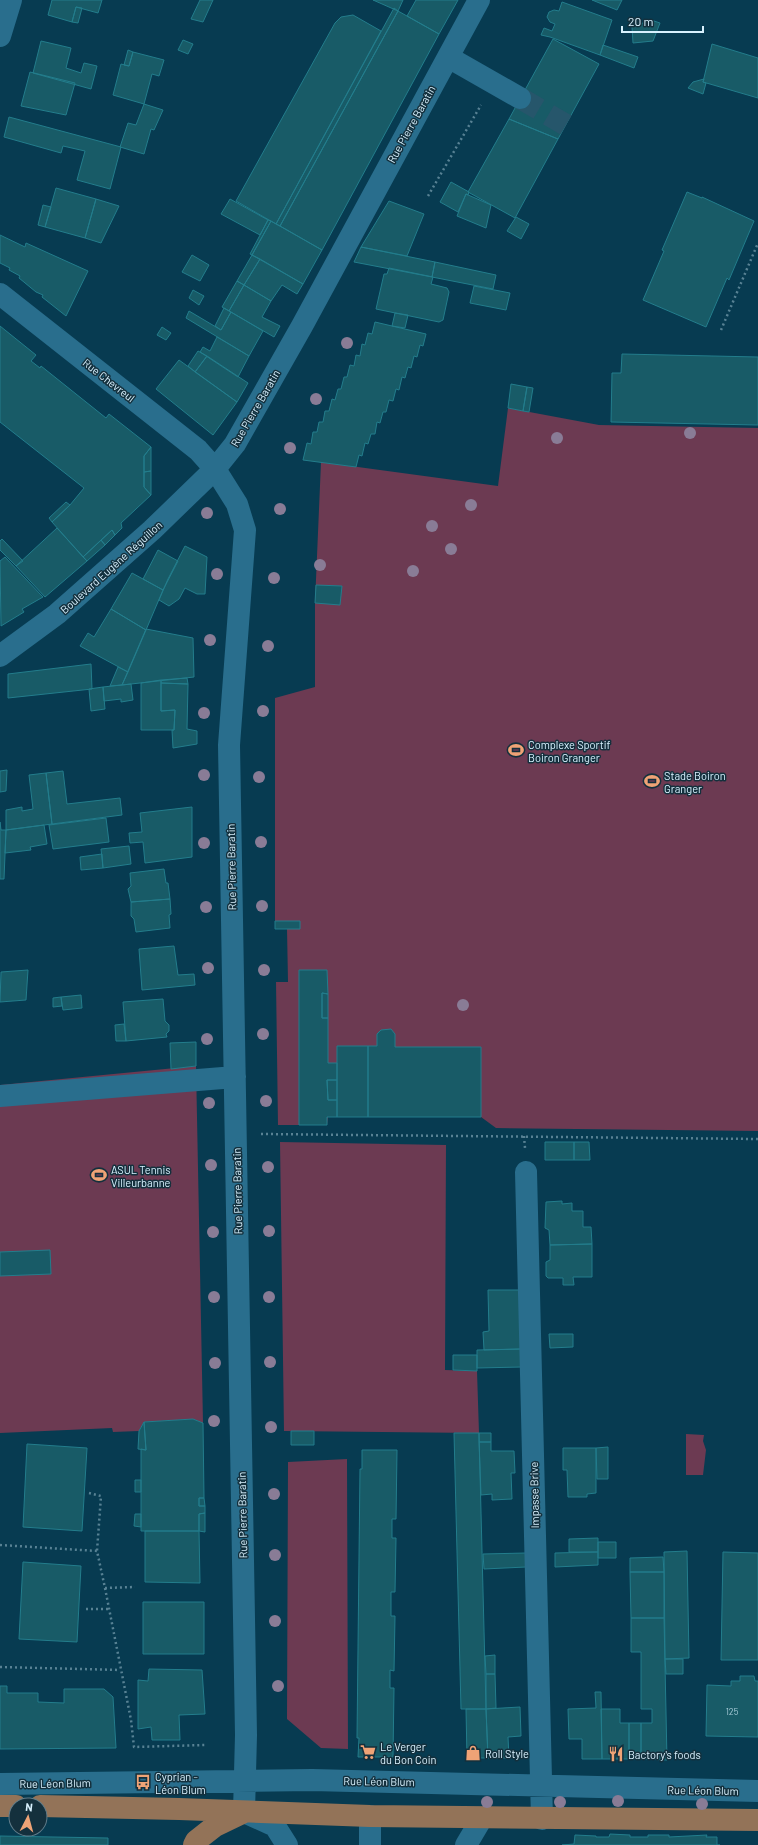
<svg xmlns="http://www.w3.org/2000/svg" width="758" height="1845" font-family="Barlow,sans-serif">
<style>
.green{fill:#6c3a52}
.building{fill:#185b67;stroke:#237d8c}
.lines{fill:none;stroke-linecap:round;stroke-linejoin:round}
.minor-tunnel{stroke:#26566b;stroke-width:22;stroke-dasharray:22 11;stroke-linecap:butt}
.path{stroke:#588294;stroke-width:2.5;stroke-dasharray:2 3;stroke-linecap:butt}
.minor{stroke:#296e8d;stroke-width:22}
.major{stroke:#937358;stroke-width:22}
.tree{fill:#897c96}
.labels{text-anchor:middle;dominant-baseline:central;stroke-width:3;stroke-linejoin:round;paint-order:stroke}
.number-label{font-size:9px;fill:#a8ccd8}
.street-label{font-size:11px;fill:#d8f1fe;stroke:#14303d}
.poi-label{font-size:11px;fill:#d8f1fe;stroke:#14303d;text-anchor:start}
</style>
<rect width="100%" height="100%" fill="#073b51"/>
<path class="green" d="M508,408L599,425L758,428V1131L496,1128L481,1117H328L327,1125H278L276,982H288L287,929H275V698L315,687V603L321,462L498,486Z
M196,1066L203,1423L193,1419L144,1422L139,1431L113,1432L112,1428L0,1433V1085Z
M280,1142L446,1145L445,1370L477,1371L479,1433L284,1431Z
M686,1434L704,1435L703,1441L706,1450L703,1475H686Z
M347,1459L348,1749L321,1748L287,1719L288,1462Z"/>
<path class="building" d="M52,0H102L98,13L76,7L72,22L48,15Z
M200,0H213L203,22L191,19Z
M373,0H403L398,11Z
M416,0H458L439,34L407,16Z
M592,0H622L617,10Z
M562,2L612,20L600,55L550,37L541,35L544,28L552,31L555,24L550,22L547,17L549,12L554,10L559,11Z
M76,7L82,8L78,23L72,22Z
M394,8L398,11L280,226L276,224Z
M398,11L439,34L322,250L280,226Z
M353,15L381,31L276,224L236,201L335,23L341,17Z
M651,20L660,23L653,41L633,43L632,27Z
M553,39L599,64L558,139L509,119Z
M183,40L193,44L188,54L178,50Z
M41,41L71,48L66,68L81,73L84,63L97,66L91,89L33,73Z
M712,44L758,58V98L703,82Z
M603,45L638,57L634,68L600,55Z
M128,50L133,52L129,66L124,65Z
M133,52L164,60L159,76L152,74L144,104L113,95L121,64L129,66Z
M30,72L75,83L66,115L21,106Z
M704,79L703,82L706,83L703,94L688,88L693,82Z
M144,104L163,110L154,130L151,129L144,154L120,147L128,123L136,125Z
M9,117L121,147L110,189L77,180L85,151L63,146L61,153L4,137Z
M509,119L558,139L515,218L468,192Z
M451,182L469,192L468,195L466,194L458,212L440,202Z
M56,188L96,199L85,238L45,227Z
M687,192L702,198V197L754,221L729,280L727,278L706,327L643,300L664,251L662,250Z
M466,194L491,205L486,228L457,216Z
M96,199L119,206L101,243L85,238Z
M230,199L268,220L260,235L221,214Z
M389,201L424,214L407,256L361,247Z
M43,205L51,207L45,227L38,225Z
M516,217L529,224L521,239L507,231Z
M268,220L271,221L252,255L250,254Z
M271,221L322,250L303,284L252,255Z
M0,235L25,247L26,243L88,271L66,316L42,297L43,295L36,292L19,278L20,276L9,270L10,268L0,263Z
M361,247L435,262L432,277L354,262Z
M192,255L209,265L200,281L182,272Z
M252,255L260,259L244,285L237,281Z
M260,259L303,284L297,294L282,285L271,301L244,285Z
M435,262L496,275L493,289L432,277Z
M389,268L433,277L431,284L447,288L449,292L443,320L439,322L376,309L384,274H387Z
M237,281L244,285L229,311L222,307Z
M244,285L271,301L262,317L280,326L274,337L229,311Z
M474,286L510,293L506,310L470,303Z
M193,290L204,296L199,305L189,298Z
M224,308L231,312L221,330L215,326Z
M189,311L221,330L231,312L263,331L249,356L186,318Z
M395,313L408,315L405,328L392,326Z
M375,322L426,334L423,346L420,345L417,357L414,356L411,368L408,367L405,378L402,377L399,390L396,389L393,401L389,400L386,412H383L380,423L377,422L375,434H371L368,444L365,443L362,456L359,455L356,467L303,460L307,443L311,444L313,432H317L319,422H323L325,411H329L332,399L335,400L338,389H341L344,377H347L350,365L354,366L356,355L360,356L362,344L365,345L368,333L372,334Z
M0,326L36,355L31,361L40,368L41,366L106,418L109,414L151,447L144,456V487L151,495L121,523L122,528L115,535L112,530L83,557L52,522L70,505L84,488L0,422Z
M162,327L171,333L166,340L157,335Z
M217,337L249,356L238,377L200,352L203,347L210,351Z
M198,351L207,356L195,372L188,366Z
M622,354L758,357V425L611,422L612,373H621Z
M207,356L248,383L237,402L195,372Z
M179,360L237,402L213,435L156,389Z
M511,384L527,387L523,411L508,408Z
M527,387L533,388L529,412L523,411Z
M151,447V471L144,472V456Z
M151,471V495L144,487V472Z
M66,502L70,505L52,522L49,518Z
M57,528L87,561L45,597L16,566Z
M112,530L115,535L105,545L101,540Z
M2,539L23,561L16,566L0,550V541Z
M101,540L105,545L87,561L83,557Z
M185,546L207,557L205,594H197L185,588L179,599L169,606L159,600L168,579Z
M158,550L178,561L163,590L143,579Z
M5,557L43,597L22,609L24,612L1,626L0,561Z
M132,573L163,590L146,630L111,609Z
M316,585L342,586L340,605L315,603Z
M111,609L146,630L128,672L80,646L88,633L94,637Z
M146,629L193,638L194,677L122,685Z
M91,664L92,689L8,698V674Z
M118,667L128,672L122,685L110,686Z
M187,678L188,684L161,683V680Z
M161,680V711L175,710L174,730H141V683Z
M161,683L188,684L187,729L197,731V744L173,748L172,730H174L175,710L161,711Z
M131,684L133,700L121,702V699L104,701L103,687Z
M103,687L105,709L91,711L89,689Z
M7,770L6,791L0,792V771Z
M63,771L67,804L120,798L122,815L52,824L46,773Z
M46,773L52,824L6,830V810L22,807V811L33,809L29,775Z
M192,807V857L145,863L143,842L130,843L129,833L142,832L140,813Z
M106,818L109,842L53,849L49,825Z
M0,822L1,830H6L4,879H0Z
M44,825L47,844L30,847L31,850L5,853L6,830Z
M129,846L131,864L103,868L101,849Z
M102,854L103,868L81,870L80,857Z
M164,869L166,883H168L170,899L131,902L128,889L131,886L130,873Z
M170,899L171,914L169,915L170,928L136,932L134,919L131,916V902Z
M275,921H300V929H275Z
M174,946L178,975L194,974L195,985L142,990L139,949Z
M28,970L26,1000L0,1002L1,972Z
M299,970H327L328,994L322,993V1018H328V1063H337V1080H327L328,1100H337V1117H327V1125H299Z
M322,993L328,994V1018H322Z
M81,995L82,1008L63,1010L61,997Z
M61,997L62,1006L53,1007V998Z
M163,999L165,1021L169,1025V1031L166,1034L167,1037L126,1041L123,1002Z
M124,1024L126,1041H116L115,1025Z
M391,1029L395,1034V1047H481V1117H368V1046H377V1034L381,1030Z
M196,1042V1066L171,1069L170,1043Z
M337,1046H368V1117H337Z
M327,1080H337V1100H328Z
M545,1142H574V1160H545Z
M574,1142H589L590,1160H574Z
M562,1201V1204L572,1203V1211H583V1227H591L592,1244L550,1245L549,1230L545,1228L546,1202Z
M592,1244V1277H573L574,1285H563V1278H548L546,1276V1262L550,1260V1245Z
M50,1250L51,1274L0,1276V1252Z
M488,1290H521V1349L484,1350L483,1332L489,1331Z
M549,1334H573V1347L550,1348Z
M521,1349L522,1367L477,1368V1350Z
M453,1355H477V1371L453,1370Z
M193,1419L203,1423L204,1498H199V1506H205V1513L199,1514V1531H141V1449L146,1450L144,1422Z
M144,1422L146,1450L138,1449L139,1431Z
M291,1431H314V1445H291Z
M454,1433H479L486,1709H461Z
M479,1433H491V1442H479Z
M479,1442H491V1451H514L515,1473H511L512,1499L492,1500V1494L481,1495Z
M27,1444L87,1448L82,1531L23,1527Z
M608,1447V1479H597L596,1448Z
M563,1448H596V1493L587,1494V1497H568L567,1470H563Z
M362,1450H397L396,1519H392V1538H396L395,1592H391V1616H395L394,1671L390,1670V1688H394L393,1757H358L359,1738H357L360,1469H362Z
M135,1480H141V1492H135Z
M199,1498H204L205,1506H199Z
M205,1513V1532L199,1531V1514Z
M135,1514H141V1527L134,1526Z
M145,1531H199L200,1583L145,1582Z
M598,1538V1552H569V1539Z
M598,1542H616V1558H598Z
M687,1551L689,1658L665,1659L664,1552Z
M598,1552V1565L555,1567V1553Z
M723,1552L758,1553V1660H721Z
M526,1553V1567L484,1569L483,1554Z
M663,1557L664,1572H630V1558Z
M23,1562L81,1566L77,1642L19,1639Z
M630,1572H664V1618H631Z
M143,1602H204V1654H143Z
M631,1618H664L667,1760L641,1759V1723H652V1709H641V1652H631Z
M495,1655V1674H486L485,1656Z
M665,1659H683V1674H666Z
M149,1669L202,1670L205,1714L179,1715L180,1740H152L151,1727L138,1729V1680L148,1681Z
M486,1674H495L496,1708L486,1709Z
M740,1676H754L755,1681H758V1737L706,1736L707,1685L731,1686V1681H740Z
M0,1686H7V1693H38V1702L64,1703V1689H104L113,1697L116,1748L0,1749Z
M595,1692H601L602,1759H582V1739H569L568,1709L596,1708Z
M520,1707L521,1736L508,1737L509,1758H488L486,1709Z
M466,1709H486L488,1758H467Z
M601,1709H620V1723H629V1759H602Z
M629,1723H641V1759H629Z
M610,1834L630,1835V1837H648V1835H669V1837L707,1835L706,1837H717V1845H720H562L574,1844L575,1835L596,1836V1837H609Z
M0,1836L108,1838V1845H0Z"/>
<g class="lines">
<path class="minor-tunnel" d="M520,98L566,125"/>
<path class="path" d="M428,196L481,105
M721,330L758,243
M261,1134L758,1139
M524,1136L525,1148
M89,1493L101,1496L97,1551
M0,1545L97,1551L105,1588L135,1587
M105,1588L131,1720L134,1747L205,1745
M86,1609H108
M0,1667L120,1670"/>
<path class="minor" d="M0,36L11,0
M448,57L520,98
M0,294L198,450L215,469L237,504L245,530L229,745L246,1735L244,1812L275,1826L287,1845
M0,656L57,614L152,530L215,469L235,444L302,326L479,0
M0,1096L235,1077
M526,1172L542,1819
M0,1784L312,1780L758,1791
M370,1845V1816
M466,1845L482,1818"/>
<path class="major" d="M0,1806H16
M40,1806L179,1809L370,1816L758,1820
M194,1845L196,1841L215,1826L242,1813"/>
</g>
<g class="tree">
<circle cx="347" cy="343" r="6"/>
<circle cx="316" cy="399" r="6"/>
<circle cx="690" cy="433" r="6"/>
<circle cx="557" cy="438" r="6"/>
<circle cx="290" cy="448" r="6"/>
<circle cx="471" cy="505" r="6"/>
<circle cx="280" cy="509" r="6"/>
<circle cx="207" cy="513" r="6"/>
<circle cx="432" cy="526" r="6"/>
<circle cx="451" cy="549" r="6"/>
<circle cx="320" cy="565" r="6"/>
<circle cx="413" cy="571" r="6"/>
<circle cx="217" cy="574" r="6"/>
<circle cx="274" cy="578" r="6"/>
<circle cx="210" cy="640" r="6"/>
<circle cx="268" cy="646" r="6"/>
<circle cx="263" cy="711" r="6"/>
<circle cx="204" cy="713" r="6"/>
<circle cx="204" cy="775" r="6"/>
<circle cx="259" cy="777" r="6"/>
<circle cx="261" cy="842" r="6"/>
<circle cx="204" cy="843" r="6"/>
<circle cx="262" cy="906" r="6"/>
<circle cx="206" cy="907" r="6"/>
<circle cx="208" cy="968" r="6"/>
<circle cx="264" cy="970" r="6"/>
<circle cx="463" cy="1005" r="6"/>
<circle cx="263" cy="1034" r="6"/>
<circle cx="207" cy="1039" r="6"/>
<circle cx="266" cy="1101" r="6"/>
<circle cx="209" cy="1103" r="6"/>
<circle cx="211" cy="1165" r="6"/>
<circle cx="268" cy="1167" r="6"/>
<circle cx="269" cy="1231" r="6"/>
<circle cx="213" cy="1232" r="6"/>
<circle cx="214" cy="1297" r="6"/>
<circle cx="269" cy="1297" r="6"/>
<circle cx="270" cy="1362" r="6"/>
<circle cx="215" cy="1363" r="6"/>
<circle cx="214" cy="1421" r="6"/>
<circle cx="271" cy="1427" r="6"/>
<circle cx="274" cy="1494" r="6"/>
<circle cx="275" cy="1555" r="6"/>
<circle cx="275" cy="1621" r="6"/>
<circle cx="278" cy="1686" r="6"/>
<circle cx="618" cy="1801" r="6"/>
<circle cx="487" cy="1802" r="6"/>
<circle cx="560" cy="1802" r="6"/>
<circle cx="702" cy="1804" r="6"/>
</g>
<defs>
<symbol id="stadium-bare" viewBox="-9 -9 18 18"><path d="M0-5a6.5 5 0 1 0 0 10a6.5 5 0 1 0 0-10ZM-3.5-1.8h7v3.6h-7Z" fill="#efa376" stroke="#14303d" stroke-width="2.5" paint-order="stroke"/></symbol>
<symbol id="supermarket-bare" viewBox="-9 -9 18 18"><path d="M-6-5.5h2.5l.6 2H6L4.5 2H-2.5L-4.4-4H-6ZM-1.5 3.2a1.3 1.3 0 1 0 .1 0ZM3 3.2a1.3 1.3 0 1 0 .1 0Z" fill="#efa376" stroke="#14303d" stroke-width="2.5" paint-order="stroke"/></symbol>
<symbol id="shop-bare" viewBox="-9 -9 18 18"><path d="M-5-2.5h2.3a2.7 3.5 0 0 1 5.4 0H5L5.5 6h-11ZM-1.5-2.5h3a1.5 2.3 0 0 0-3 0Z" fill="#efa376" stroke="#14303d" stroke-width="2.5" paint-order="stroke"/></symbol>
<symbol id="restaurant-bare" viewBox="-9 -9 18 18"><path d="M-5-6h1v4h1v-4h1v4h1v-4h1v5L-1.5 .5V6h-2V.5L-5-1ZM5-6V6H3V1.5H1.5Q1.5-4 5-6Z" fill="#efa376" stroke="#14303d" stroke-width="2.5" paint-order="stroke"/></symbol>
<symbol id="bus-bare" viewBox="-9 -9 18 18"><path d="M-5-6H5V4H4V6H2V4H-2V6H-4V4H-5ZM-3.5-4V0h7V-4ZM-3.5 1.2v1.5H-2V1.2ZM2 1.2v1.5H3.5V1.2Z" fill="#efa376" stroke="#14303d" stroke-width="2.5" paint-order="stroke"/></symbol>
</defs>
<g fill-rule="evenodd">
<use href="#stadium-bare" x="505" y="739" width="22" height="22"/>
<use href="#stadium-bare" x="641" y="770" width="22" height="22"/>
<use href="#stadium-bare" x="88" y="1164" width="22" height="22"/>
<use href="#supermarket-bare" x="357" y="1741" width="22" height="22"/>
<use href="#shop-bare" x="462" y="1742" width="22" height="22"/>
<use href="#restaurant-bare" x="605" y="1743" width="22" height="22"/>
<use href="#bus-bare" x="132" y="1771" width="22" height="22"/>
</g>
<g class="labels">
<g class="number-label">
<text x="732" y="1711">125</text>
</g>
<g class="street-label">
<text transform="translate(411 124) rotate(-61)">Rue Pierre Baratin</text>
<text transform="translate(109 380) rotate(38)">Rue Chevreul</text>
<text transform="translate(255 408) rotate(-60)">Rue Pierre Baratin</text>
<text transform="translate(111 567) rotate(-42)">Boulevard Eugène Réguillon</text>
<text transform="translate(231 867) rotate(-91)">Rue Pierre Baratin</text>
<text transform="translate(237 1191) rotate(-91)">Rue Pierre Baratin</text>
<text transform="translate(534 1495) rotate(-91)">Impasse Brive</text>
<text transform="translate(242 1515) rotate(-91)">Rue Pierre Baratin</text>
<text transform="translate(379 1781) rotate(1)">Rue Léon Blum</text>
<text transform="translate(55 1783) rotate(-1)">Rue Léon Blum</text>
<text transform="translate(703 1790) rotate(1)">Rue Léon Blum</text>
</g>
<g class="poi-label">
<text x="528" y="744">Complexe Sportif<tspan x="528" dy="13">Boiron Granger</tspan></text>
<text x="664" y="775">Stade Boiron<tspan x="664" dy="13">Granger</tspan></text>
<text x="111" y="1169">ASUL Tennis<tspan x="111" dy="13">Villeurbanne</tspan></text>
<text x="380" y="1746">Le Verger<tspan x="380" dy="13">du Bon Coin</tspan></text>
<text x="485" y="1753">Roll Style</text>
<text x="628" y="1754">Bactory's foods</text>
<text x="155" y="1776">Cyprian -<tspan x="155" dy="13">Léon Blum</tspan></text>
</g>
</g>
<g transform="translate(28 1817) rotate(6)"><circle r="19" fill="#14303d" stroke="#627d8a"/>
<path d="M0-3L7 15L0 10L-7 15Z" fill="#efa376"/>
<text y="-6" font-size="11" font-weight="bold" text-anchor="middle" fill="#d8f1fe">N</text>
</g>
<path d="M622 26v6h81v-6" fill="none" stroke="#d8f1fe" stroke-width="2"/>
<text x="628" y="26" font-size="12" fill="#d8f1fe" stroke="#14303d" stroke-width="3" paint-order="stroke">20 m</text>
</svg>
